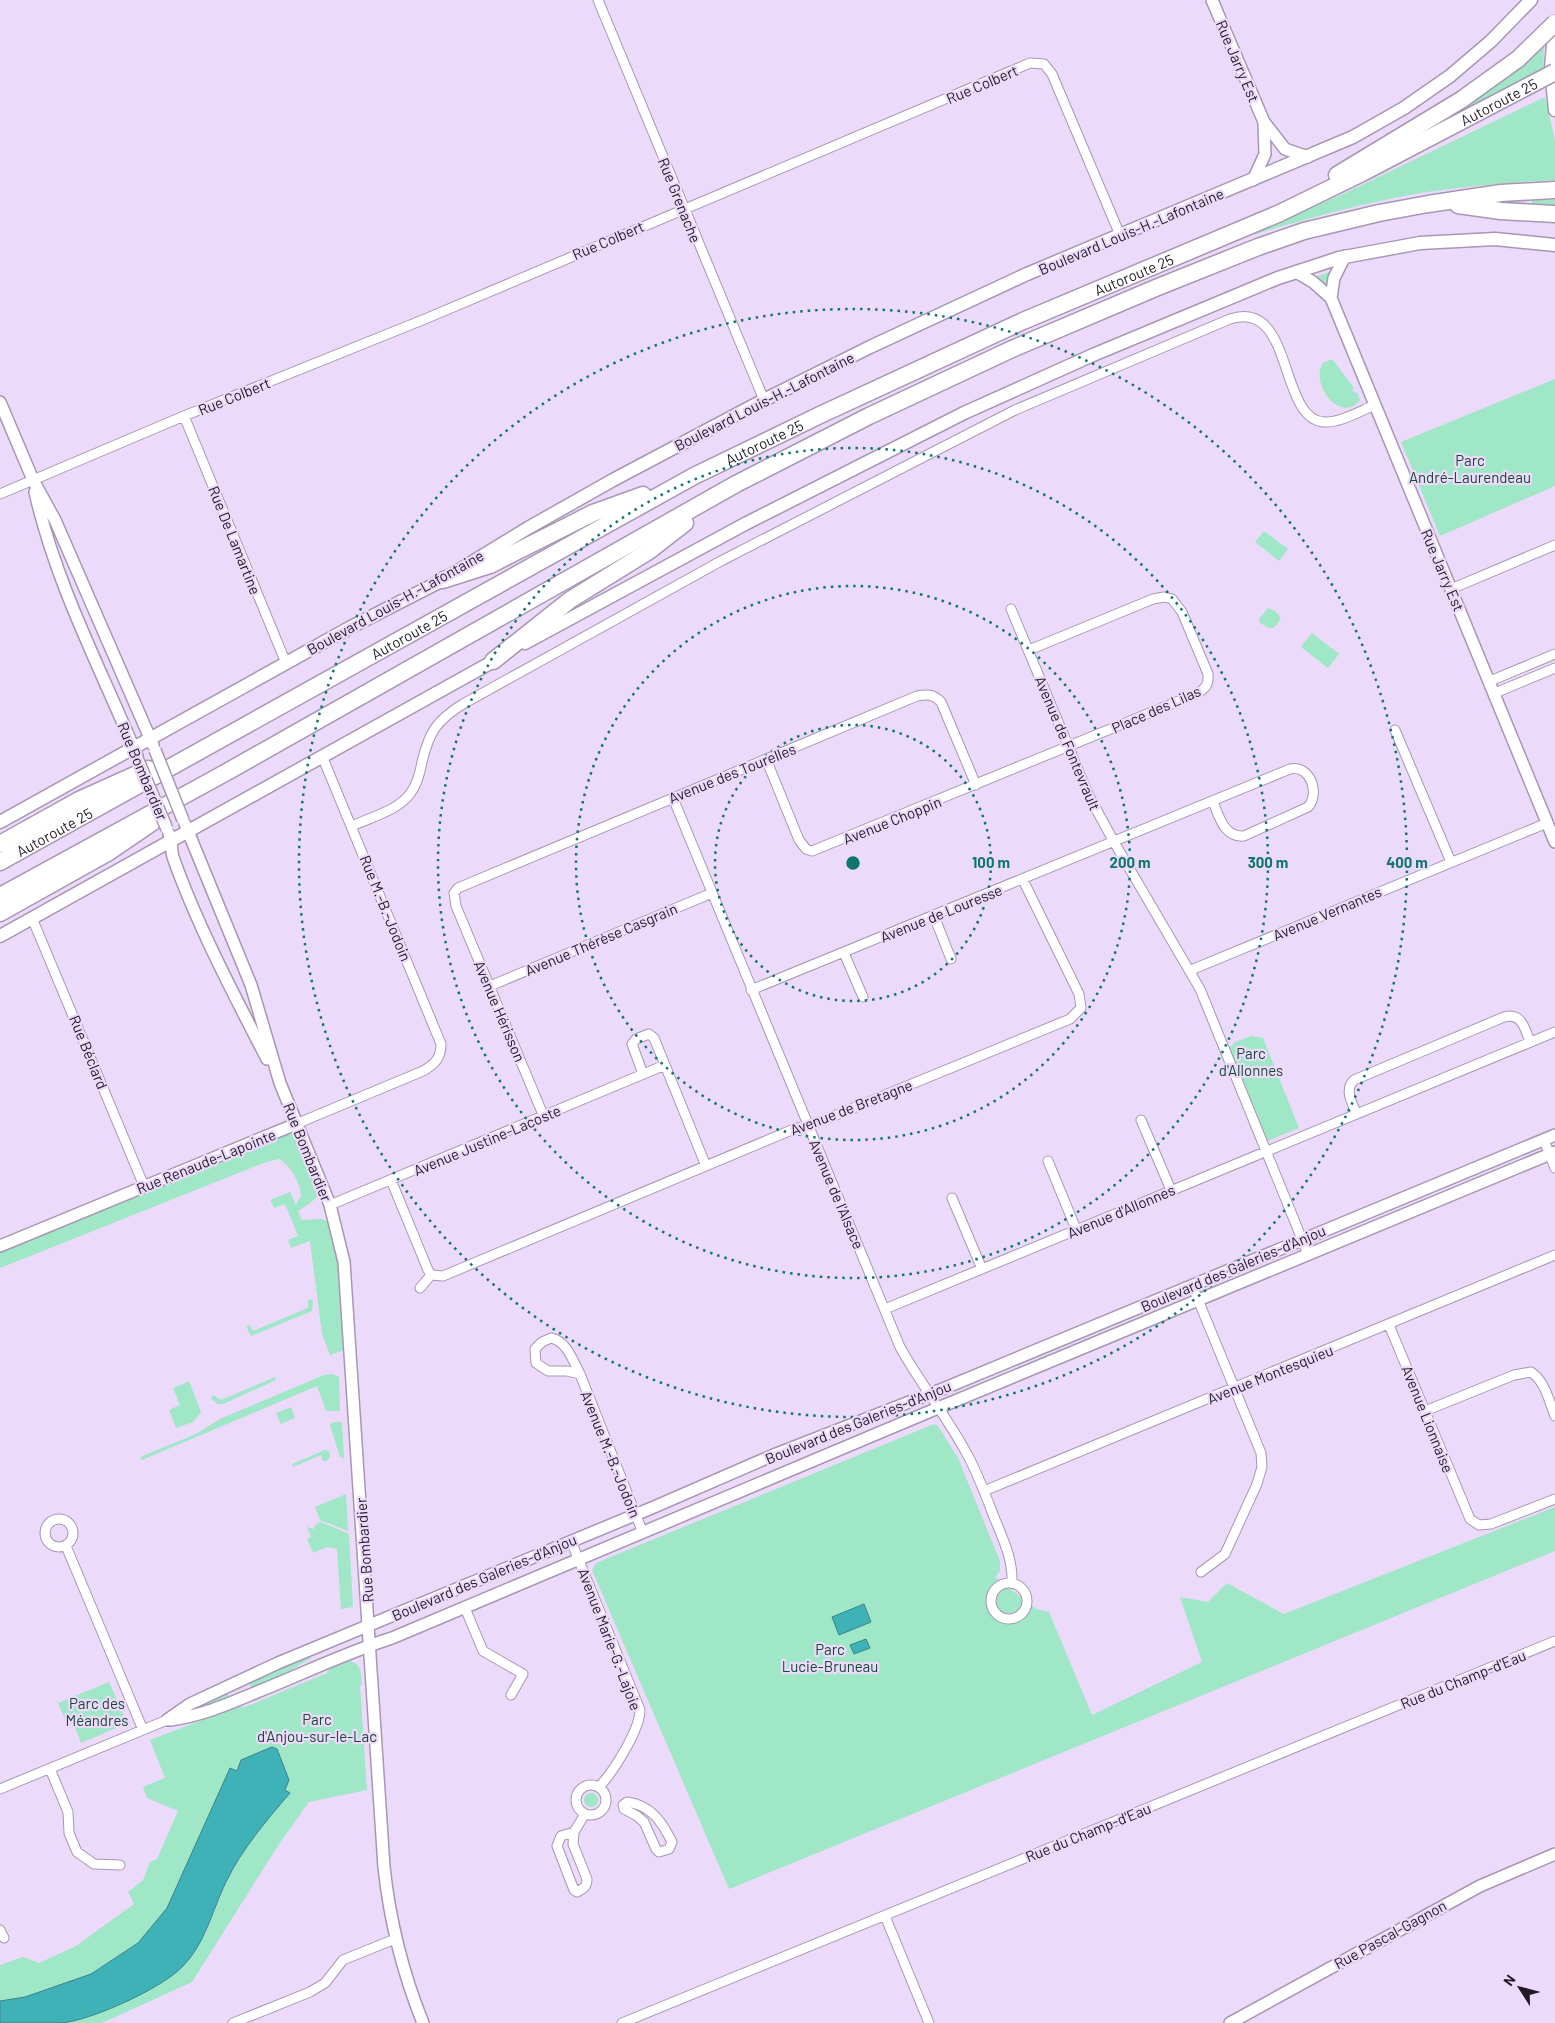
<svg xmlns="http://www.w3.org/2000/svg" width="1555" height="2023" font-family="Barlow,sans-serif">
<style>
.green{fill:#9fe7c6}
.water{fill:#3fb2b7;stroke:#36848c}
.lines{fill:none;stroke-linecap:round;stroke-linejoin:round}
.minor-casing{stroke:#a796b4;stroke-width:11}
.tertiary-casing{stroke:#a796b4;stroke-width:14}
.secondary-casing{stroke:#a796b4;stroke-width:15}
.motorway-casing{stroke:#a796b4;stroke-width:19}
.minor{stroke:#fff;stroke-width:9}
.tertiary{stroke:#fff;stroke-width:11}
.secondary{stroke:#fff;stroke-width:12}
.motorway{stroke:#fff;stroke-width:16}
.tertiary-bridge-casing{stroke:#a796b4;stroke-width:14;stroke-linecap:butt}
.motorway-bridge-casing{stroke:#a796b4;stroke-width:19;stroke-linecap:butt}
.tertiary-bridge{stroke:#fff;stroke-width:11}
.motorway-bridge{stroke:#fff;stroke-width:16}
.ring{fill:none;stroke:#0f766e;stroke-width:2.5;stroke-dasharray:2.5 5}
.labels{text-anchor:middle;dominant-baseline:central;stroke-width:4.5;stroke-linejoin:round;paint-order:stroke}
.street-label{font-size:15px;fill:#211a26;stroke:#ecdafa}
.park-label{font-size:15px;fill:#184835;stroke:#ecdafa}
.centre{fill:#0f766e;stroke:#ecdafa;stroke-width:2.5}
.ring-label{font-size:15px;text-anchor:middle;font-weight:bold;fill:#0f766e;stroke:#ecdafa;stroke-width:4.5;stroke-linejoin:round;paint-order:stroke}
</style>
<rect width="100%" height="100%" fill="#ecdafa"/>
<path class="green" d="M1544,46L1543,70L1454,118L1452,115L1515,71Z
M1545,97L1555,141V180C1508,183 1461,186 1415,194C1361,204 1309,218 1256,234V232L1343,194Z
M1532,200H1555V208L1532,206Z
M1332,271L1326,285L1315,277Z
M1329,360H1333L1354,388L1352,390L1355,393L1357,392L1360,400C1341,425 1309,384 1323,363Z
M1555,379V486L1440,536L1401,442Z
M1264,531L1288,549L1279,561L1255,542Z
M1268,608L1275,611L1281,618L1274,628H1268L1259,622V619Z
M1312,633L1339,654L1328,668L1301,647Z
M1251,1036L1263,1038L1299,1128L1265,1142L1225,1052L1235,1042Z
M296,1124L324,1191L309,1204L298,1211L302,1220L321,1219L335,1223L351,1348L330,1355L322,1334L310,1241L291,1248L288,1240L298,1236L285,1204L274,1208L270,1200L290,1192L296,1205L301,1196C300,1182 291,1166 279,1159L266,1162L0,1268V1246Z
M313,1299L312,1311L251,1336L246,1326L250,1325L253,1331L308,1308V1300Z
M332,1374L339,1377L340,1411H326L317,1386L142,1460L140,1457L196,1434L220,1419L324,1375Z
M275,1377L276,1380L223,1404H218L211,1399L213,1395L221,1400Z
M189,1381L201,1412L193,1422L176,1428L169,1410L180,1405L173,1388Z
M291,1407L295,1418L281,1424L276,1413Z
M333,1422H342L344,1459L340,1457L330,1425Z
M934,1424L938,1426L958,1458L1000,1561V1571L995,1577L1036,1609L1049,1612L1092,1715L1202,1662L1180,1597L1208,1602L1227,1583L1284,1614L1555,1507V1551L729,1889L592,1570L596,1563Z
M325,1450L329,1451L330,1457L327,1461H323L321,1455L293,1467L292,1464Z
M346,1494L348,1531L320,1520L315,1507Z
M321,1522L349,1534L353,1607L341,1609L337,1549L327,1547L313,1553L307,1539L311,1537L307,1527L314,1529L316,1524Z
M310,1656L311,1658L283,1675L253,1688L250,1685L252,1680Z
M350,1661C362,1664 361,1674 362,1685H360L367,1790L309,1802L279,1844L192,1982L102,2023H62L96,2013L205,1935L226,1882L251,1840L289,1793L284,1791L289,1780L277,1749L237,1771L230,1769L167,1908L138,1943L91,1974L25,1997L0,2001V1965L23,1957L39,1963L76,1946L134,1904L128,1892L143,1880L150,1862L157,1859L178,1811L147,1798L143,1787L165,1778L150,1740L239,1706L245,1707L327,1673L330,1667Z
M109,1682L124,1716V1721L121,1726L81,1743L71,1717L65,1719L58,1703Z
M227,1693L229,1696L227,1698L195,1710L193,1706Z
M584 1800a7 7 0 1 1 14 0a7 7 0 1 1-14 0Z"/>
<path class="water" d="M864,1604L871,1622L839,1635L832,1617Z
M866,1639L870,1648L854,1654L850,1645Z
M272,1747L277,1749L289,1780L285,1790L290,1793C266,1821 242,1849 226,1882C212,1911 206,1942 183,1966C163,1988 90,2021 61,2023C41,2023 20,2023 0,2023V2001L25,1997L91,1974L138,1943L167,1908L230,1768L237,1771L241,1760Z"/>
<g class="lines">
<defs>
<path id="minor" d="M598,0L764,400
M184,416L286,663
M0,494L184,416L425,319L1030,63L1044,64L1052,74L1120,235
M1451,589L1555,545
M1011,609L1089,796L1114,842L1200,989L1308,1254
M1490,681L1555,654
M1495,693L1555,668
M1395,730L1451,862
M766,759L799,840L806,849L812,851L1196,694C1205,689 1209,685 1208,674L1182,612L1172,599L1164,597L1153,599L1029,650
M673,798L900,1347C920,1383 947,1417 967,1454C978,1474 986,1496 994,1517C1003,1539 1013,1559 1012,1583
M352,826C371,817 397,811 410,794C417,785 420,773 422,762C429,732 437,720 463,704L721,561L1015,410L1230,319C1294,298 1278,419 1324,422C1340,423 1360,411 1375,405
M934,916L951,959
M32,918L144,1186
M844,953L863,997
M1191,970L1547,823
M490,986L712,893
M751,990L1290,769C1311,765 1320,794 1308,807L1244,836C1224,838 1219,816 1213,802
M643,1074L632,1044L636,1039L649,1034L654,1038L706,1166
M1356,1113C1352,1102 1344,1090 1354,1080L1504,1017C1522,1012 1525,1029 1530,1042
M544,1117L456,906L454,893L458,888L917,696C928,694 933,694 941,702L976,785
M1141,1120L1171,1190
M296,1124L423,1071C435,1064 441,1058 441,1044L322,756
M1544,1140L1555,1168
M1048,1161L1076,1229
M391,1180L428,1270L431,1275L443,1276L794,1129L824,1120L1070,1019L1081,1008L1079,994L1023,880
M952,1198L982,1269
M330,1205L665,1065
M1192,1285L1261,1453L1262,1467L1257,1484L1225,1554L1201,1572
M420,1288L431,1275
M885,1309L1555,1032
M1389,1325L1470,1519L1479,1525L1491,1524L1555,1499
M580,1374L567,1371H548L536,1363L535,1349L542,1342L551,1338C567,1341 573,1361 580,1374L643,1533
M1425,1411L1514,1375L1531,1372C1545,1381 1549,1401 1555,1416
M984,1491L1555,1255
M45 1533a14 14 0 1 1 28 0a14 14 0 1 1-28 0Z
M571,1541L640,1710C640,1730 613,1772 599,1787
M66,1546L143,1730
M991 1601a18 18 0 1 1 36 0a18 18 0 1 1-36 0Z
M465,1608L483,1651L523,1674L511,1695
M50,1769L68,1812L69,1833L77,1852L94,1864L120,1865
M576 1800a15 15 0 1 1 30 0a15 15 0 1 1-30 0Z
M0,1789L167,1720
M627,1802C651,1805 662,1822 672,1842L669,1849L659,1852L656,1849L644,1822L637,1816L624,1809L623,1805Z
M574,1832L561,1836L557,1846L574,1890L577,1892C584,1888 587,1887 587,1879L573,1844L574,1832L585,1814
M885,1916L929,2023
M0,1930L4,1938
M233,2023L310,1992L325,1983L343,1960L395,1939
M622,2023L1555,1641"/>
<path id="tertiary" d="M1212,0L1264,122L1285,149L1308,157
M1253,180L1265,154L1264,122
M1296,272L1313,282L1331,298L1555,842
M1331,298L1334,278L1345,256
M0,402L33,480L55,520L153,745
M35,492C56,585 101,669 137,756
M185,824L251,985L280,1083L330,1205L344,1262L384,1867C390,1923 402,1971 423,2023
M169,834C172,842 171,850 173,857C197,925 234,995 267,1059
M0,1246L296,1124
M167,1720L190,1704L278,1663L654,1507L776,1454L945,1388L1555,1135
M170,1720C201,1716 228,1704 257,1692C302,1674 345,1653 392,1638L938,1408L1555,1152
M1230,2023L1480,1886L1555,1854"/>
<path id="secondary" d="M1555,22L1551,68L1555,110
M525,643L745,524L964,413L1093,355L1278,278L1339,258L1420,243L1495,239L1555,245
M0,822L351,627L443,580L528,528L613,480L764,400L870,347L1027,274L1353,137L1404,108L1450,76L1491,41L1531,0
M0,936L501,657"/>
<g id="motorway">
<path d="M1337,175L1461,100L1518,59"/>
<path d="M1458,205L1501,211L1555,214"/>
<path d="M443,580L490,565L593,513L643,495"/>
<path d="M493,661L570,600L649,551L685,523"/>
<path d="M0,844L79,800L148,769"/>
<path id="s1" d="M0,862L694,476L820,415L1023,321L1280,213L1364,172L1536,82"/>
<path d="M0,896L225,773L736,484L869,416L1012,349L1158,287L1258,247L1304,231L1379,213L1428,204L1501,193L1555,190"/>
<path d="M0,913L109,852L153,822"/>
</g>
</defs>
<use href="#minor" class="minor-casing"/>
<use href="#tertiary" class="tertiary-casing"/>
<use href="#secondary" class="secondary-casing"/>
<use href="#motorway" class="motorway-casing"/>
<use href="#minor" class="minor"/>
<use href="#tertiary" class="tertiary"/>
<use href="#secondary" class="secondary"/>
<use href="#motorway" class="motorway"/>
<defs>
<path id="tertiary-bridge" d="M155,750L183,820
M137,758L167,829"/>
<path id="motorway-bridge" d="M1518,59L1555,23
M1536,82L1555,72"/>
</defs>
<use href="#tertiary-bridge" class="tertiary-bridge-casing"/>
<use href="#motorway-bridge" class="motorway-bridge-casing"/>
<use href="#tertiary-bridge" class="tertiary-bridge"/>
<use href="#motorway-bridge" class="motorway-bridge"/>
</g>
<g class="ring">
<circle cx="853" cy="863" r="138"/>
<circle cx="853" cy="863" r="277"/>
<circle cx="853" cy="863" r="415"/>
<circle cx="853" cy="863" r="554"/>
</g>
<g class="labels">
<g class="street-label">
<text transform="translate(1238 61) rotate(67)">Rue Jarry Est</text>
<text transform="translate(982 84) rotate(-23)">Rue Colbert</text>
<text stroke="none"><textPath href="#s1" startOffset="1682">Autoroute 25</textPath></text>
<text transform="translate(680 200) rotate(68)">Rue Grenache</text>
<text transform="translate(1131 231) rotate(-23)">Boulevard Louis-H.-Lafontaine</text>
<text transform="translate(608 240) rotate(-23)">Rue Colbert</text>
<text stroke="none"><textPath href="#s1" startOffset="1278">Autoroute 25</textPath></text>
<text transform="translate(234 396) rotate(-22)">Rue Colbert</text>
<text transform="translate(764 401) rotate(-27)">Boulevard Louis-H.-Lafontaine</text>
<text stroke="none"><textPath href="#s1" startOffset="872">Autoroute 25</textPath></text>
<text transform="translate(235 540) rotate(68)">Rue De Lamartine</text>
<text transform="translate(1443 570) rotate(67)">Rue Jarry Est</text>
<text transform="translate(395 602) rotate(-29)">Boulevard Louis-H.-Lafontaine</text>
<text stroke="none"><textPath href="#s1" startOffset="468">Autoroute 25</textPath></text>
<text transform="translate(1156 709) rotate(-24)">Place des Lilas</text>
<text transform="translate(1068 743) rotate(67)">Avenue de Fontevrault</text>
<text transform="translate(143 771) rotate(67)">Rue Bombardier</text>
<text transform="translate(732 773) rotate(-22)">Avenue des Tourelles</text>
<text transform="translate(892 820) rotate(-22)">Avenue Choppin</text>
<text stroke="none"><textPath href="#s1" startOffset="62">Autoroute 25</textPath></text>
<text transform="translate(386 908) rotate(68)">Rue M.-B.-Jodoin</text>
<text transform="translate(941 913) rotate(-22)">Avenue de Louresse</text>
<text transform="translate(1327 913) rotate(-23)">Avenue Vernantes</text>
<text transform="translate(601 939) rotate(-23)">Avenue Thérèse Casgrain</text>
<text transform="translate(500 1011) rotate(67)">Avenue Hérisson</text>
<text transform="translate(89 1052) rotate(68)">Rue Béclard</text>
<text transform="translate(851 1107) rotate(-21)">Avenue de Bretagne</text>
<text transform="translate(487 1140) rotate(-23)">Avenue Justine-Lacoste</text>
<text transform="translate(308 1152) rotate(68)">Rue Bombardier</text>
<text transform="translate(206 1161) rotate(-22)">Rue Renaude-Lapointe</text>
<text transform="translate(837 1194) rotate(67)">Avenue de l'Alsace</text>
<text transform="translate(1121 1211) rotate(-23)">Avenue d'Allonnes</text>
<text transform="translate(1233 1268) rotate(-23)">Boulevard des Galeries-d'Anjou</text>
<text transform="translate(1270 1374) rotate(-22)">Avenue Montesquieu</text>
<text transform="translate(1428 1419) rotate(68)">Avenue Lionnaise</text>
<text transform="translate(858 1422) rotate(-22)">Boulevard des Galeries-d'Anjou</text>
<text transform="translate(611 1454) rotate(68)">Avenue M.-B.-Jodoin</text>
<text transform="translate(364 1550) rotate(-94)">Rue Bombardier</text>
<text transform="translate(484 1577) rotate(-23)">Boulevard des Galeries-d'Anjou</text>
<text transform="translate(610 1639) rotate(69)">Avenue Marie-G.-Lajoie</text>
<text transform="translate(1463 1679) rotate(-22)">Rue du Champ-d'Eau</text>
<text transform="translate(1088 1832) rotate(-22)">Rue du Champ-d'Eau</text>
<text transform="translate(1390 1934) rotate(-29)">Rue Pascal-Gagnon</text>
</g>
<g class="park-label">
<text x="1470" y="460">Parc<tspan x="1470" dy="17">André-Laurendeau</tspan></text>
<text x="1251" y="1053">Parc<tspan x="1251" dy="17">d'Allonnes</tspan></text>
<text x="830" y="1649">Parc<tspan x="830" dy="17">Lucie-Bruneau</tspan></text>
<text x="97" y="1703">Parc des<tspan x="97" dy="17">Méandres</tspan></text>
<text x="317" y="1719">Parc<tspan x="317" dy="17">d'Anjou-sur-le-Lac</tspan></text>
</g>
</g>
<circle cx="853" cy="863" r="8" class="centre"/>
<g class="ring-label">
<text x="991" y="868">100 m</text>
<text x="1130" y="868">200 m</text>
<text x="1268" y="868">300 m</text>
<text x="1407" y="868">400 m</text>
</g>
<g transform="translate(1520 1988) rotate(306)" stroke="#ecdafa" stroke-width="4" paint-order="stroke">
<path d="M0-4L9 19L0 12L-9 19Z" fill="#211a26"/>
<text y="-8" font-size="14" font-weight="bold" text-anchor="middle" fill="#211a26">N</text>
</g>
</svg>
